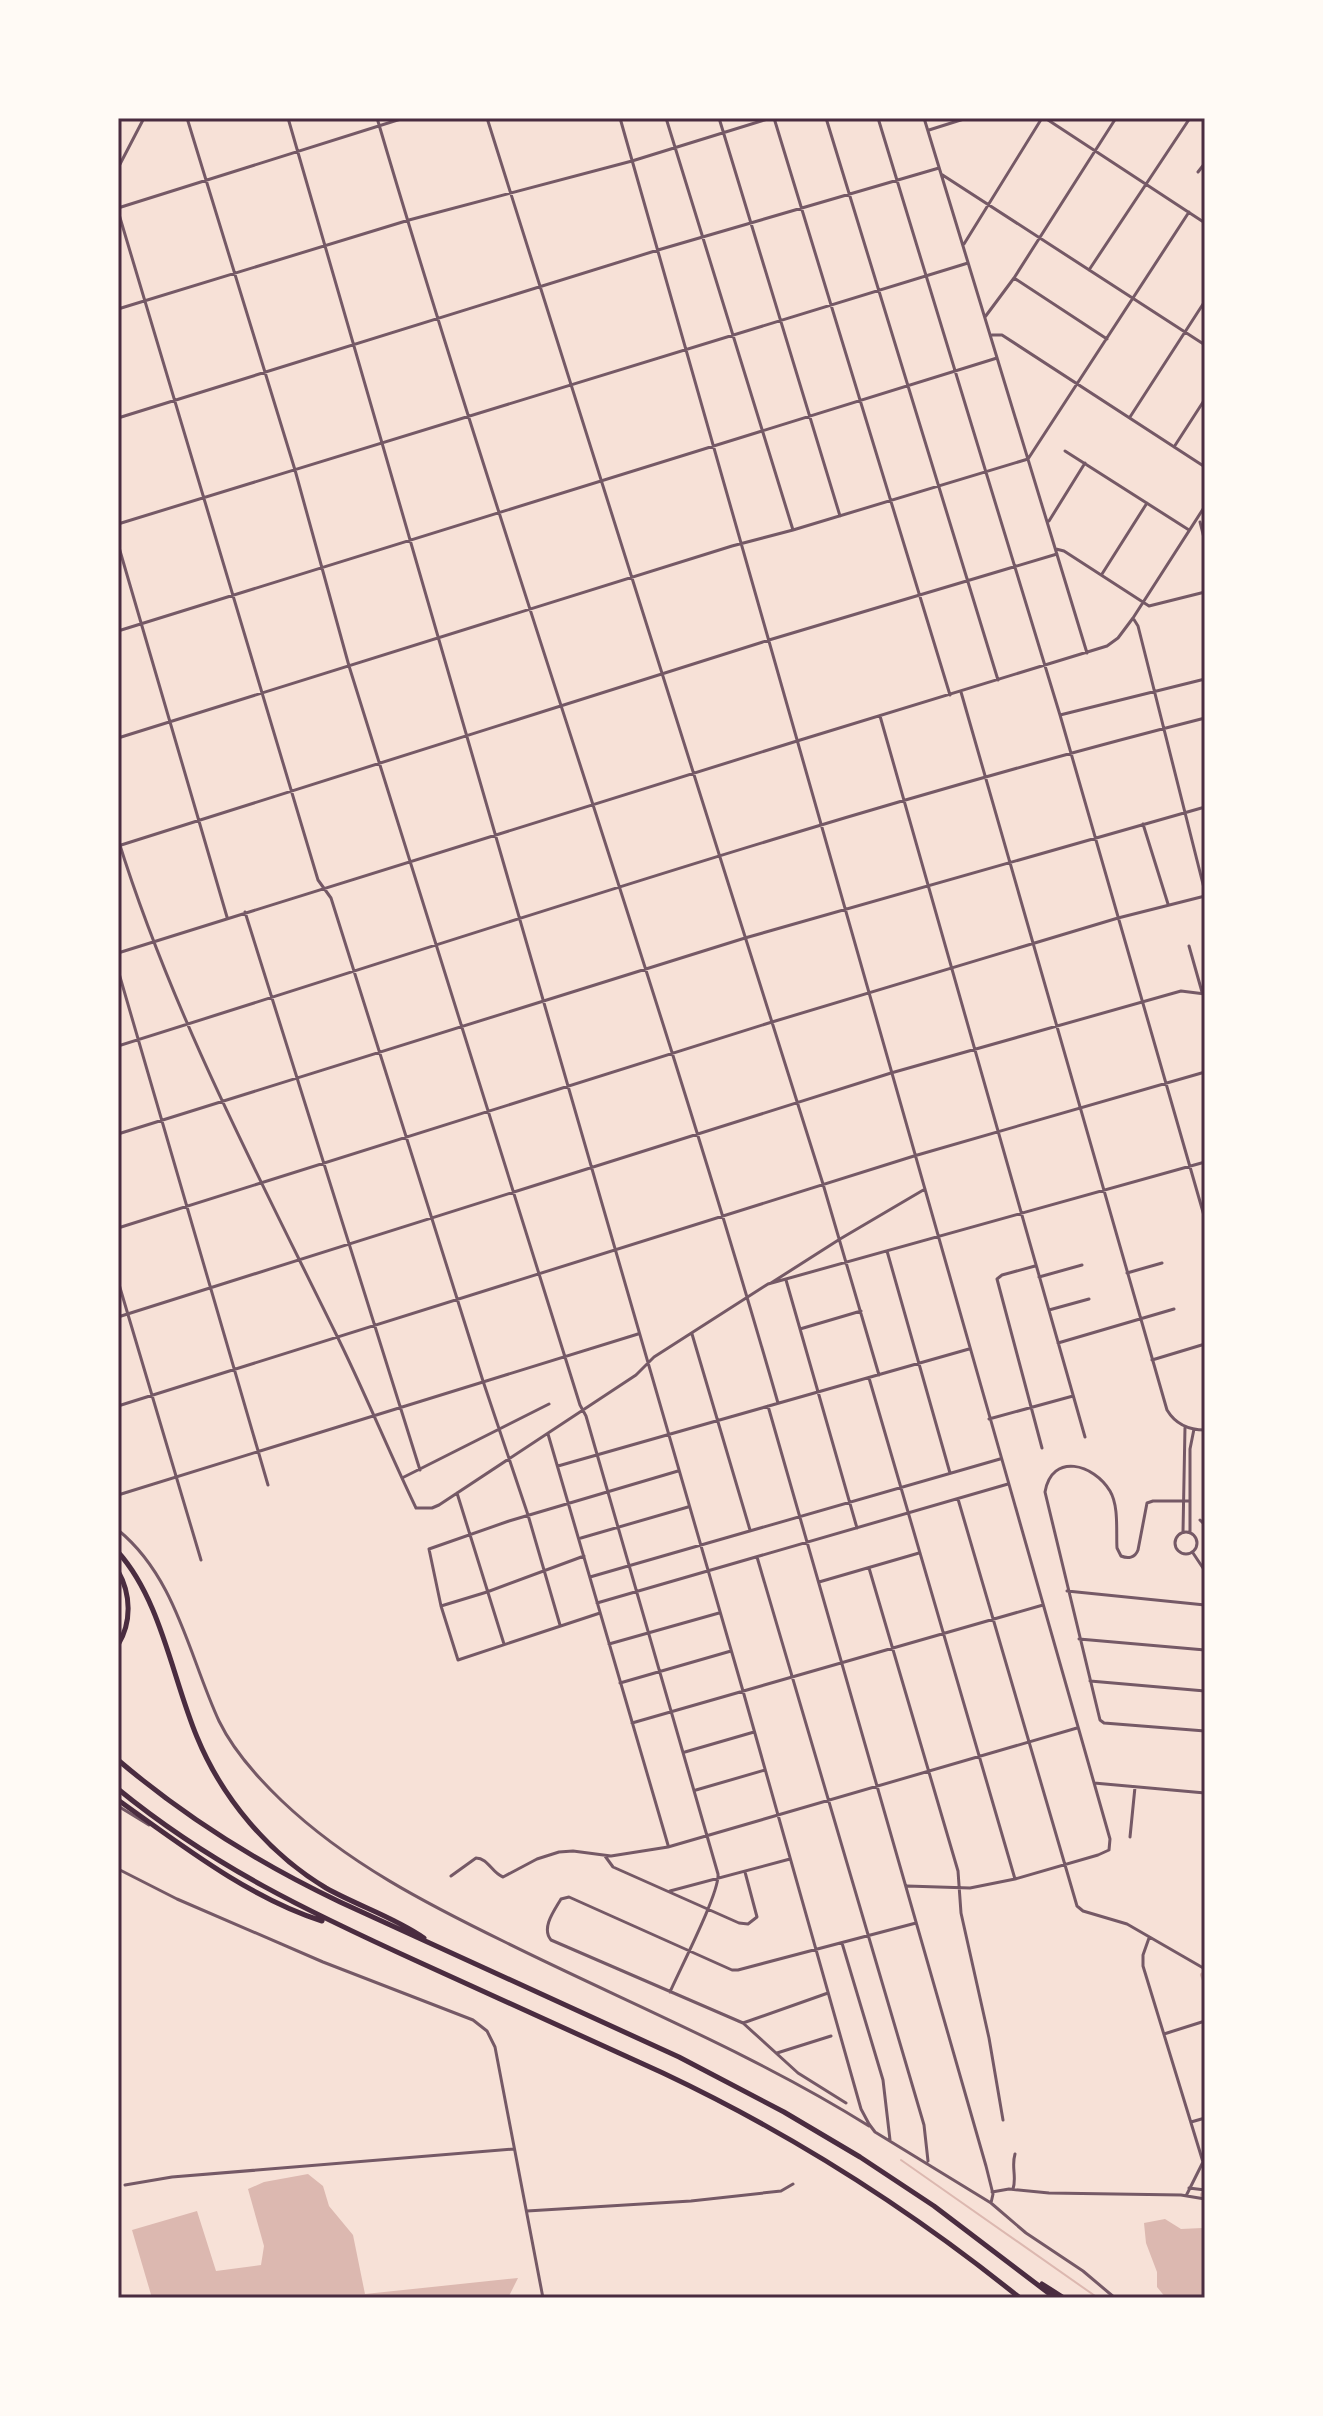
<svg xmlns="http://www.w3.org/2000/svg" width="1323" height="2416" font-family="Manrope,sans-serif">
<style>
.water{fill:#dcb8b0}
.lines{fill:none;stroke-linecap:round;stroke-linejoin:round}
.stream{stroke:#dcb8b0;stroke-width:2}
.canal{stroke:#dcb8b0;stroke-width:6}
.minor{stroke:#755966;stroke-width:3}
.motorway{stroke:#4a2c40;stroke-width:5}
.neatline{fill:none;stroke:#4a2c40;stroke-width:3}
</style>
<rect width="100%" height="100%" fill="#f7e1d7"/>
<path class="water" d="M308,2174L323,2186L329,2206L353,2235L365,2294L518,2278L508,2298H152L132,2230L197,2211L216,2271L261,2265L264,2246L248,2189L264,2182Z
M1165,2219L1181,2229L1202,2228L1205,2239V2298H1166L1157,2287V2272L1146,2243L1144,2223Z"/>
<g class="lines">
<path class="stream" d="M901,2160L1098,2298"/>
<path class="canal" d="M1203,1975L1205,1980
M1203,2195H1205"/>
<path class="minor" d="M187,118L295,470L349,666L580,1405L586,1416L718,1874C720,1892 679,1971 670,1992
M288,118L743,1691L861,2109L869,2124L875,2132L991,2203L1026,2233L1083,2271L1115,2298
M377,118C504,548 654,972 778,1403
M487,118L823,1184L879,1375
M620,118L1110,1839L1109,1850L1098,1855L1015,1879L970,1888L907,1886
M666,118L793,530
M719,118L840,516
M774,118L950,695
M826,118L998,680
M878,118L1060,715L1205,1219
M924,118L1087,653
M1045,118L1205,223
M929,130L967,118
M118,168L144,118
M1198,172L1205,163
M941,174L1205,345
M118,208L404,118
M118,211L318,880L331,898L483,1381L528,1515L560,1625
M964,244L1042,118
M1089,270L1190,118
M1014,278L1107,339
M118,309L409,220L632,161L771,118
M985,317L1014,278L1116,118
M992,335H1002L1205,467
M1130,417L1205,301
M118,418L658,250L939,168
M1174,447L1205,399
M1065,451L1189,530
M1028,459L1189,212
M1049,521L1085,463
M1200,522L1205,542
M118,524L968,263
M118,544L227,917
M1056,549L1064,551L1149,606L1205,592
M1102,574L1147,503
M1133,618L1138,626L1205,892
M118,631L997,358
M961,692L1167,1410C1176,1425 1189,1430 1205,1430
M1060,715L1205,679
M880,716L1085,1437
M118,738L732,546L793,530L1028,459
M1143,824L1168,904
M118,839C171,1010 256,1171 335,1332C364,1390 388,1450 416,1508H432L439,1505L636,1375L654,1357L768,1284L1205,1162
M118,846L769,640L1057,554
M245,912L420,1470
M1189,946L1202,992
M118,953L797,741L1107,646L1118,638L1133,618L1205,506
M118,970L268,1485
M118,1046C479,933 838,811 1205,718
M118,1134L745,938L1205,807
M118,1228L772,1022L1118,918L1205,896
M887,1251L950,1473
M1035,1266L1002,1275L997,1279L1042,1448
M1127,1273L1162,1263
M1039,1277L1082,1265
M786,1280L857,1528
M118,1281L201,1560
M771,1283L840,1239L925,1189
M1049,1310L1089,1299
M118,1317L891,1073L1181,991L1205,994
M800,1329L861,1311
M692,1334L750,1530
M1058,1343L1174,1309
M1152,1360L1205,1344
M869,1378L1015,1879
M118,1406L914,1156L1205,1072
M768,1406L986,2166L993,2194L991,2203
M989,1419L1073,1396
M548,1434L668,1845
M558,1466L969,1349
M402,1478L549,1404
M457,1493L504,1644
M118,1495L638,1334
M958,1499L1077,1906L1083,1911L1127,1924L1205,1969
M1190,1501H1153L1147,1503L1138,1550C1135,1558 1128,1559 1121,1556L1117,1548C1116,1532 1119,1506 1110,1491C1094,1464 1052,1452 1045,1492L1100,1720L1104,1723L1205,1731
M1200,1520L1205,1525
M118,1530C176,1577 189,1656 219,1721C233,1750 259,1779 282,1801C347,1863 427,1904 507,1943C628,2003 754,2054 869,2126
M1175 1543a11 11 0 1 1 22 0a11 11 0 1 1-22 0Z
M1183,1532L1185,1427
M1190,1533V1449L1194,1429
M581,1538L688,1507
M1193,1553L1205,1571
M757,1557L924,2125L928,2161
M869,1568L958,1871L961,1913L989,2038L1003,2120
M590,1577L1000,1459
M819,1582L919,1553
M1067,1591L1205,1605
M597,1603L1008,1484
M441,1606L487,1592L584,1556
M600,1613L458,1660L441,1606L429,1549L509,1521L678,1471
M1079,1639L1205,1650
M609,1644L719,1613
M1090,1681L1205,1691
M620,1683L731,1651
M632,1723L1043,1605
M685,1752L754,1732
M1094,1783L1205,1793
M696,1790L765,1770
M118,1806L149,1825
M1130,1837L1135,1787
M605,1856L613,1867L739,1923L748,1924L757,1917L745,1872
M118,1869L177,1899L323,1962L473,2020L487,2031L495,2047L543,2298
M451,1876L476,1858C488,1858 492,1873 503,1877L537,1859L559,1852L573,1851L611,1856L668,1847L1077,1728
M670,1891L790,1859
M1149,1938L1143,1955V1966L1203,2162L1186,2196
M842,1943L883,2080L890,2140
M828,1993L743,2023L551,1940C541,1928 554,1911 561,1899L569,1897L732,1970H738L916,1923
M743,2023L798,2073L846,2103
M1164,2034L1205,2021
M777,2053L831,2036
M1191,2122L1205,2118
M125,2185L172,2177L514,2149
M1189,2188L1205,2190
M1013,2189C1017,2177 1011,2167 1015,2154
M992,2192L1009,2189L1049,2193L1181,2195L1205,2199
M527,2211L691,2201L781,2191L793,2184"/>
<path class="motorway" d="M118,1552C161,1600 172,1677 197,1737C222,1798 269,1854 326,1888C358,1906 394,1917 424,1938
M118,1571C131,1594 132,1622 118,1645
M118,1760C185,1817 260,1864 340,1902L679,2057L784,2112L860,2157L934,2206L1055,2298
M118,1789C212,1866 311,1913 421,1963C502,2000 583,2036 663,2073C790,2133 911,2210 1020,2298
M118,1800C180,1844 249,1898 322,1921
M1042,2284L1064,2298"/>
</g>
<rect width="1323" height="2416" fill="none" stroke="#fffaf5" stroke-width="240"/>
<rect x="120" y="120" width="1083" height="2176" class="neatline"/>
</svg>
